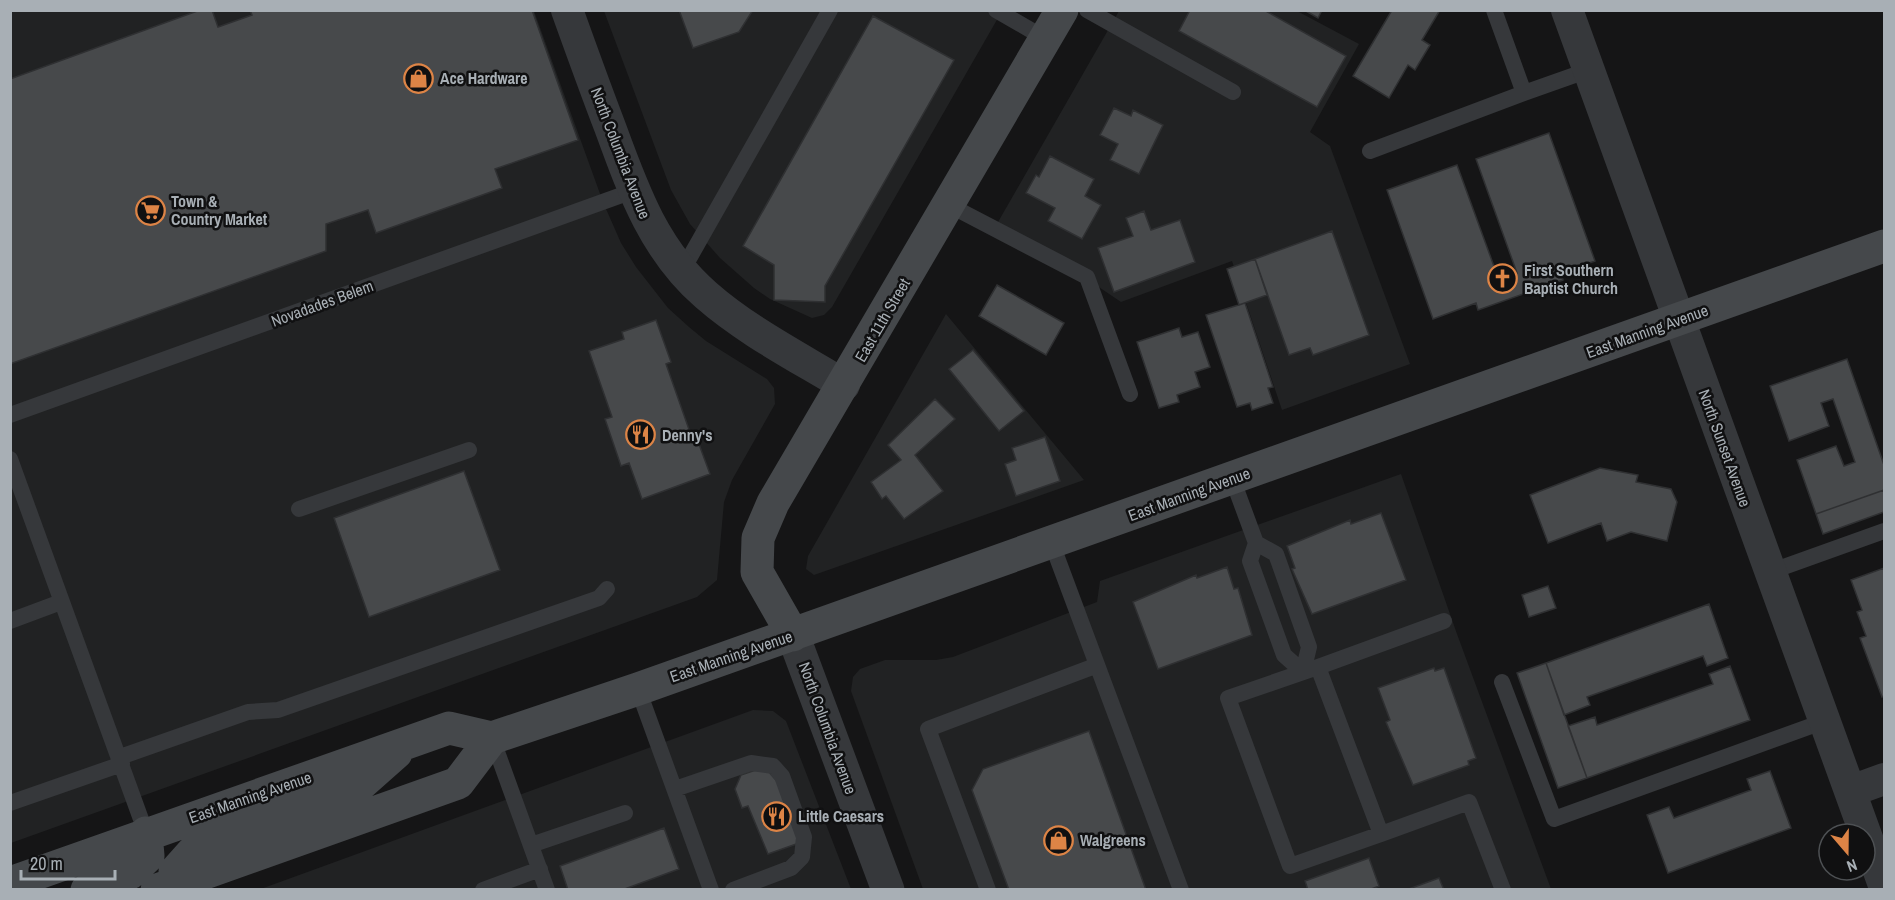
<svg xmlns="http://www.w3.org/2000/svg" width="1895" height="900" font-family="'Archivo Narrow',sans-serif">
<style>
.built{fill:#212223}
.building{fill:#47494b;stroke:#2f3032;stroke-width:1.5}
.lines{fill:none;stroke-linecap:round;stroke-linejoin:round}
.service{stroke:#36383b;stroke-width:16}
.minor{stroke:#36383b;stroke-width:32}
.tertiary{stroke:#36383b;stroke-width:33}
.secondary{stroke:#45484b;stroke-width:33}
.labels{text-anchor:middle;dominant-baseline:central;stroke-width:5;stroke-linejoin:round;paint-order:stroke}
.poi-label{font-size:16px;font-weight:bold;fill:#a8afb5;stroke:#101011;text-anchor:start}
.street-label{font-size:16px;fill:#a8afb5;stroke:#101011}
</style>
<rect width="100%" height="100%" fill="#151516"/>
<path class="built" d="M10,11H534L603,202L621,243L636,267L668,308L689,327L706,341L767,379L774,388L775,404L732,480L724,502L717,580L697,597L11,843Z
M604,11H1002L832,307L824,315L812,318L770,299L754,288L720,258L690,224L671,190Z
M1119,11H1297L1359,44L1310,132L1330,146L1410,364L1282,410L1232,261L1121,302L1087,279L994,229Z
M946,314L1084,480L814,575L806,569L808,556Z
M1401,474L1457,634L1551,889H923L851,691L853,677L860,669L885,660H936L953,657L1097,602L1100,581Z
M753,710L773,711L786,721L851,889L258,890Z"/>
<path class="building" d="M200,10H212L218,27L252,15L250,10H532L578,140L495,169L502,188L376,233L368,210L326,224V251L10,364V79Z
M679,10H753L739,32L693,48Z
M1190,10H1264L1346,56L1317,107L1179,31Z
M1304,10H1322L1318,18Z
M1392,10H1440L1422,40L1430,45L1415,70L1408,65L1389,98L1353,76Z
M873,16L954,60L825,286V302L774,300V265L743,246Z
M1114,108L1131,116L1133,110L1163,125L1139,174L1110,160L1118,144L1100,135Z
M1549,133L1595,261L1561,273L1563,280L1478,310L1476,303L1433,319L1387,190L1457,165L1499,280L1517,273L1476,159Z
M1050,156L1094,179L1085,196L1101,205L1082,239L1048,221L1055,208L1026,193L1036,175L1039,177Z
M1144,211L1151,230L1180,220L1195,262L1114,292L1098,248L1133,236L1126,218Z
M1332,231L1369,335L1313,355L1310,348L1289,355L1255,259Z
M1255,259L1267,295L1239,305L1227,269Z
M997,285L1064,323L1046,355L979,316Z
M1245,303L1273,387L1268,388L1273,403L1252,410L1250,403L1237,407L1206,315Z
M656,320L671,362L666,364L692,438L696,436L710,474L642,499L629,463L621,466L605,419L612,417L589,351L624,339L622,332Z
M1179,328L1182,337L1198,332L1210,367L1195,372L1200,387L1177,395L1179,402L1159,408L1137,342Z
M973,350L1024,411L999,431L949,369Z
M1847,359L1884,465V490L1816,514L1797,460L1836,446L1844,466L1855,462L1833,399L1821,403L1829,426L1789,441L1770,386Z
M935,399L955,419L915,455L943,491L904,519L886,496L882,499L871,482L901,460L888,445Z
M1045,437L1060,481L1016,496L1005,464L1016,460L1012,448Z
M1600,468L1638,475L1636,482L1671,489L1677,502L1667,541L1631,532L1607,541L1601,523L1548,543L1530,495Z
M464,471L500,570L369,617L334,518Z
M1884,490V512L1823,534L1816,514Z
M1381,513L1406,580L1312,614L1292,569L1295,568L1287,546L1350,520L1351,524Z
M1227,567L1234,589L1238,588L1252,635L1158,669L1133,602L1196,575L1197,578Z
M1884,568V696L1882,697L1860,638L1866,636L1857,612L1862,610L1851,580Z
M1548,586L1556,608L1529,617L1522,595Z
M1709,604L1728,658L1707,666L1703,656L1587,697L1590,705L1564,715L1546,663Z
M1546,663L1587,778L1558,788L1517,673Z
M1730,666L1750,720L1587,778L1568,726L1595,717L1597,725L1713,684L1709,674Z
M1434,668L1435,671L1444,668L1476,758L1468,761L1469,765L1413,785L1386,722L1390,720L1378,688Z
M1089,731L1146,890H1009L972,790L983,769Z
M765,767L792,799L802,842L768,854L748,806L742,808L735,789L741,775Z
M1770,771L1791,828L1668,873L1647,815L1669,807L1674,818L1751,790L1747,779Z
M664,828L679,869L622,890H568L560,866Z
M1369,858L1379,886L1369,890H1308L1305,881Z
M1439,878L1444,890H1406Z"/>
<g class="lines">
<path class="service" d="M996,10L1046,39
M1087,10L1233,92
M1494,10L1524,93L1589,70
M1370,151L1524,93
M949,205L1087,277L1130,394
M682,271L830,10
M10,415L633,191
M10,459L146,833
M1232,478L1256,543L1250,561L1284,655L1303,672L1309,647L1276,554L1256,543
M299,509L469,450
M1052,544L1181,890
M1770,572L1884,531
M10,621L61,602
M1318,667L1228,698L1290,866L1381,834L1318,667L1444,621
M1502,682L1554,819L1825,721
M638,689L711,890
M492,738L547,890
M120,757L248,712L278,710L599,598L607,589
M675,789L751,763L773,766L782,776L804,837L802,857L791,868L733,890
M10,803L122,764
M1381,834L1469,802L1503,890
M531,845L625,813
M483,890L540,869
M988,890L928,729L1095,666"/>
<path class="minor" d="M567,10C581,49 595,88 610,127C633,190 654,250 706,295C747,331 798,357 844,385
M1567,10L1884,885
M1851,791L1884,779"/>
<path class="tertiary" d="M793,635L888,890"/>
<path class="secondary" d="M793,635L757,572L758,538L773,503L1062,10
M187,879L175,872L192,853L219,835L361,784L396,753
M10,883L449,728L492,738L638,689L1884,246
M87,890L130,873L148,856L146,833
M157,890L458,783L492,738"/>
</g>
<defs>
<symbol id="shop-ring" viewBox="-11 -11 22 22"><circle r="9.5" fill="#101011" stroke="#dd8446" stroke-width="1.5"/><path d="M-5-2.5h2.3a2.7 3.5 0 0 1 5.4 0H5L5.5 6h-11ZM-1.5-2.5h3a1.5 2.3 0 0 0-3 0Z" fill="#dd8446"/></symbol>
<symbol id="supermarket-ring" viewBox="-11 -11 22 22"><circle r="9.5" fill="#101011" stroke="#dd8446" stroke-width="1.5"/><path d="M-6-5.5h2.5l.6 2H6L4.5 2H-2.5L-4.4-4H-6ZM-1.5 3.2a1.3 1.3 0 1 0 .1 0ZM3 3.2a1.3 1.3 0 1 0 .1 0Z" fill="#dd8446"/></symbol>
<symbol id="church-ring" viewBox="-11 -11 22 22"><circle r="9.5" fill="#101011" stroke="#dd8446" stroke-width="1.5"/><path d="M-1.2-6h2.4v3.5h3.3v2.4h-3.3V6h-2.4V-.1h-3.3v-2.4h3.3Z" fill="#dd8446"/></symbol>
<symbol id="restaurant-ring" viewBox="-11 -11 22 22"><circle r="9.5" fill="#101011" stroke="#dd8446" stroke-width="1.5"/><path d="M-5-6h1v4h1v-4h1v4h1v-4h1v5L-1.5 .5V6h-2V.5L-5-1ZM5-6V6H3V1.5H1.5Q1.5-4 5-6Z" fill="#dd8446"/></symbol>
</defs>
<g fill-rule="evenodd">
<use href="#shop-ring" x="402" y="62" width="33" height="33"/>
<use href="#supermarket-ring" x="134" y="194" width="33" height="33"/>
<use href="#church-ring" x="1486" y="262" width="33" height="33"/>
<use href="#restaurant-ring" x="624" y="418" width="33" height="33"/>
<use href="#restaurant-ring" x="760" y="800" width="33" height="33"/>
<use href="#shop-ring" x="1042" y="824" width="33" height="33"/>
</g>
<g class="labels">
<g class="poi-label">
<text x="440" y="78">Ace Hardware</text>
<text x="171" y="201">Town &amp;<tspan x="171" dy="18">Country Market</tspan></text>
<text x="1524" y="270">First Southern<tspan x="1524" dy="18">Baptist Church</tspan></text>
<text x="662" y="435">Denny's</text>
<text x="798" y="816">Little Caesars</text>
<text x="1080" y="840">Walgreens</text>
</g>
<g class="street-label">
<text transform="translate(621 153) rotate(69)">North Columbia Avenue</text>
<text transform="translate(322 303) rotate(-20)">Novadades Belem</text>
<text transform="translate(882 320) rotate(-60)">East 11th Street</text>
<text transform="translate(1647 331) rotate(-20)">East Manning Avenue</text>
<text transform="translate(1725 448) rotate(70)">North Sunset Avenue</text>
<text transform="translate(1189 494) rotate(-20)">East Manning Avenue</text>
<text transform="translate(731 656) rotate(-19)">East Manning Avenue</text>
<text transform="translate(828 728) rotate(70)">North Columbia Avenue</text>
<text transform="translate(250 797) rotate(-19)">East Manning Avenue</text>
</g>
</g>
<rect width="1895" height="900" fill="none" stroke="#a8afb5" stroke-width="24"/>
<g transform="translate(1847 852) rotate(160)"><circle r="28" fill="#101011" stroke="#4d5053" stroke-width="1.5"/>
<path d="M0-4.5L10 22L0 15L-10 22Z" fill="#dd8446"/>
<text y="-9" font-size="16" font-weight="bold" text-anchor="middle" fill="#a8afb5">N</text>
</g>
<path d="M21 870v9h94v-9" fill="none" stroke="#a8afb5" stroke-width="3"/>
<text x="30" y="870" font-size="18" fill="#a8afb5" stroke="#101011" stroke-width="4.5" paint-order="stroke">20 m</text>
</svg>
